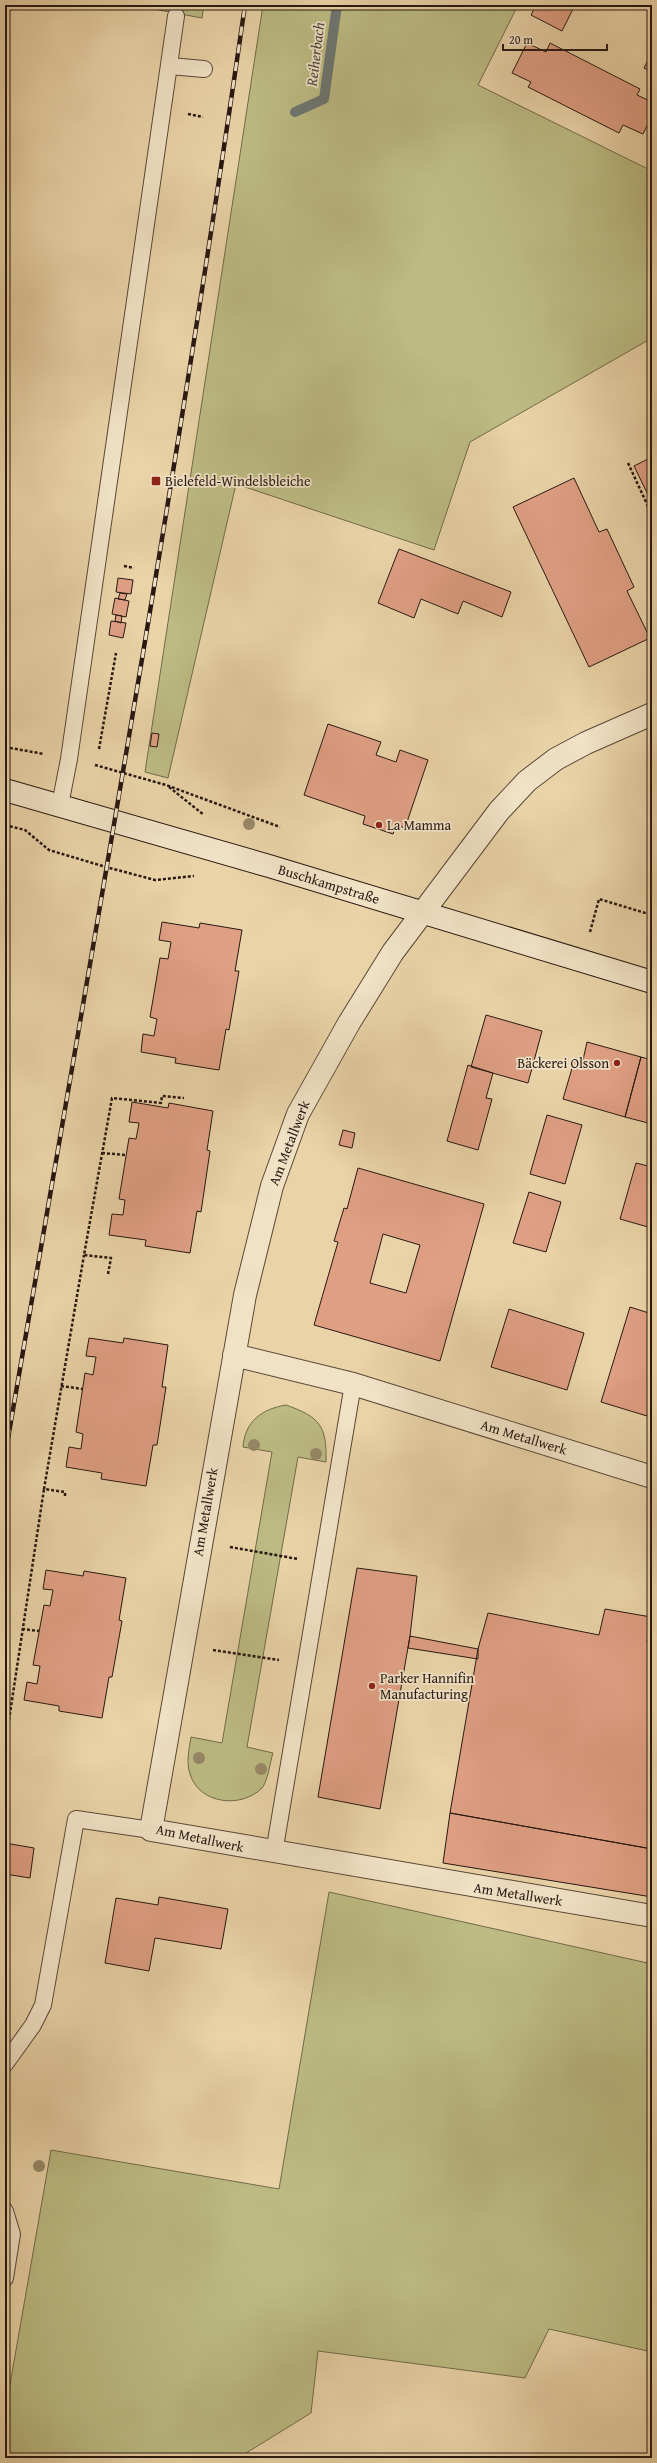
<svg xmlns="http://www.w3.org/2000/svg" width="657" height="2463" font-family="'Gentium Book Plus',serif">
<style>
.green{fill:#bcbb83;stroke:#726a4a}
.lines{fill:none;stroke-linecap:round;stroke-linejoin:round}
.stream{stroke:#6d7772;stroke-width:10}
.building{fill:#df9f83;stroke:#281812;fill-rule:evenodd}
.service-casing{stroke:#584737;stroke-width:18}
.minor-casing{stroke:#584737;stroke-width:24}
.secondary-casing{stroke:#281812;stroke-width:24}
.path{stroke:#281812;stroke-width:2.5;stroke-dasharray:3 2;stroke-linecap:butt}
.service{stroke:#f1e2c6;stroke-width:16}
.minor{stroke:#f1e2c6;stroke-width:22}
.secondary{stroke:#f1e2c6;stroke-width:22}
.rail-casing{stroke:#281812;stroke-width:4.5}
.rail{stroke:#f1e2c6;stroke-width:3;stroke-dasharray:9;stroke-linecap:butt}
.tree{fill:#978768}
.poi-dot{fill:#8f2418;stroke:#f1e2c6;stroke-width:1.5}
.labels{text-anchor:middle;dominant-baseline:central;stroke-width:3.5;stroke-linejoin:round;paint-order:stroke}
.poi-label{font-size:14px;fill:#281812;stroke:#f1e2c6;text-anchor:start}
.street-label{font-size:14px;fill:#281812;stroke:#f1e2c6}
.water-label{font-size:15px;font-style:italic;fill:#4a4742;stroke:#f1e2c6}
</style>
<rect width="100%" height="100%" fill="#e9d3a7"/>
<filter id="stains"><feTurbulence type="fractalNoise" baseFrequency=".005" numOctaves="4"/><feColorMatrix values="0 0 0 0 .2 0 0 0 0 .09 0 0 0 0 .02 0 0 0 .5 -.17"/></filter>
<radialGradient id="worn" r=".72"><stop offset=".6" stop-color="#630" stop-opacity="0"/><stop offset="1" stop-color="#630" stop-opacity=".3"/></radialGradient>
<path class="green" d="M132,5H204L202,18Z
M263,5H518L478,85L652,171V338L470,442L434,550L236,484L168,778L145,772Z
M286,1405C320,1417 327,1426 326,1462L298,1457L247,1747L273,1753C270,1762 268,1781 262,1788C241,1809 199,1804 190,1774C186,1762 189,1750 191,1737L222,1743L272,1452L243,1447C245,1421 262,1409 286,1405Z
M329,1892L652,1964V2352L549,2329L525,2378L318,2351L311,2413L238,2458H5V2413L51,2150L279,2189Z"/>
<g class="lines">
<path class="stream" d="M295,112L324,99L337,5"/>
</g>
<path class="building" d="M536,5H575L562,31L531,15Z
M527,43L546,52L550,43L640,89L637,95L652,102V116L643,134L623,125L619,133L528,87L531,82L512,73Z
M652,52V72L644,68Z
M652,457V503L634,466Z
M574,478L599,532L607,529L634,587L627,591L650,638L589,667L513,507Z
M399,549L511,592L502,617L463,601L458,614L421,599L414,618L378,603Z
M118,578L133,580L131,594L116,592Z
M120,593L127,594L125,600L118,599Z
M115,598L129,601L126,617L112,614Z
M116,615L122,616L121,623L115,621Z
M111,621L126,623L123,638L109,635Z
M328,724L381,742L376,755L396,762L400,750L428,760L405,828L396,825L393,834L363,824L365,816L304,795Z
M152,733L159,734L157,747L150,746Z
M162,922L199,928L200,923L242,930L235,971H239L229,1030L226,1029L219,1070L175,1063L176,1058L141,1052L143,1034L154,1036L157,1019L150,1017L160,958L168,959L171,942L159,940Z
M486,1015L542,1031L528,1083L471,1067Z
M587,1042L641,1057L625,1117L563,1099L575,1058L583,1060Z
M641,1057L652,1060V1124L625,1117Z
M468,1065L493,1073L486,1098L492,1099L478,1150L447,1141Z
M132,1102L168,1108L169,1103L213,1111L207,1150L210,1151L201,1212L197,1211L190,1253L145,1246L146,1240L109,1235L112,1214L123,1215L125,1200L119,1199L129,1138L136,1139L139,1123L129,1122Z
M547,1115L582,1125L565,1184L530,1174Z
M343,1130L355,1133L352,1148L339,1145Z
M636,1163L652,1167V1212L648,1227L620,1219Z
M358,1168L484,1204L440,1361L314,1325L338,1242L334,1241L344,1208L347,1209ZM383,1234L420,1245L406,1293L370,1283Z
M529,1192L561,1202L546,1252L513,1243Z
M630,1307L652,1314V1399L647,1416L601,1402Z
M509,1309L584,1333L567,1390L491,1367Z
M89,1338L123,1343L124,1338L168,1345L162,1387H166L157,1445H153L146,1486L101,1479L102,1473L66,1467L69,1447L81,1449L83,1434L76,1432L85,1373L93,1375L96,1357L86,1356Z
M357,1568L417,1576L410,1636L380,1809L318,1797Z
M46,1570L83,1576L84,1571L126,1578L119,1620L122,1621L112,1677H109L102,1718L59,1711V1706L24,1700L27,1682L37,1684L40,1666L33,1665L44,1605L50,1606L53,1590L43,1589Z
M605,1609L651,1617L647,1642L652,1643V1849L450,1813L478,1649L488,1613L599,1635Z
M410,1636L478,1649V1659L408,1648Z
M450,1813L652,1849V1897L443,1863Z
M5,1843L34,1848L30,1878L5,1874Z
M159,1897L228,1909L221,1949L155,1938L149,1971L105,1963L116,1898L158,1905Z"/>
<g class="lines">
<defs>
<path id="service" d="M170,66L204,69
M60,805L69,759L176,16
M274,1853L353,1384
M5,2064L33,2025L43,2005L76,1819L151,1830
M5,2211L12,2234L5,2278"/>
<path id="minor" d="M652,714L586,743L556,759L527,781L499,811L393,952L349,1023L298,1114L272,1186L245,1295L151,1830L652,1916
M234,1355L353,1384L652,1477"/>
<path id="secondary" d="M5,790L269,866L652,982"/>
</defs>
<use href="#service" class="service-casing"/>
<use href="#minor" class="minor-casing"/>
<use href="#secondary" class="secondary-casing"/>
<path class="path" d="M188,114L203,117
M628,463L652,515
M124,566L134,568
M5,747L44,754
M99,749L116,653
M95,765L166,785L280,827
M169,787L204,815
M5,825L25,830L49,850L106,867L155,880L194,876
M590,932L599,899L652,915
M102,1153L126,1155
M108,1274L111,1258L84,1255L112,1098L161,1103L162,1096L184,1098
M61,1386L83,1389
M65,1496V1492L44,1489L84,1255
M230,1547L298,1559
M22,1629L39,1631
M213,1650L279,1660
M9,1720L44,1489"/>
<use href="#service" class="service"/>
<use href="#minor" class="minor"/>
<use href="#secondary" class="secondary"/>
<defs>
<path id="rail" d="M5,1456C88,973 175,490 245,5"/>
</defs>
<use href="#rail" class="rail-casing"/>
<use href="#rail" class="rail"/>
</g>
<g class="tree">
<circle cx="249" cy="824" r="6"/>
<circle cx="254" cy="1445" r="6"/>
<circle cx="316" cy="1454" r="6"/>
<circle cx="199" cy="1758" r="6"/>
<circle cx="261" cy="1769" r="6"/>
<circle cx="39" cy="2166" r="6"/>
</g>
<g class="poi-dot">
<rect x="151" y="476" width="10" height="10" rx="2"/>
<circle cx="379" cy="825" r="4"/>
<circle cx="617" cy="1063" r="4"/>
<circle cx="372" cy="1686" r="4"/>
</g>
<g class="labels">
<g class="poi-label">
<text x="165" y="481">Bielefeld-Windelsbleiche</text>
<text x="387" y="825">La Mamma</text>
<text x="609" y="1063" text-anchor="end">Bäckerei Olsson</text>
<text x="380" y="1678">Parker Hannifin<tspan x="380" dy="16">Manufacturing</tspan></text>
</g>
<g class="street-label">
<text transform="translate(329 884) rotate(17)">Buschkampstraße</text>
<text transform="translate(289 1143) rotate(-69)">Am Metallwerk</text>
<text transform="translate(524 1437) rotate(17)">Am Metallwerk</text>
<text transform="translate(205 1512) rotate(-80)">Am Metallwerk</text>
<text transform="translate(200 1838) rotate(12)">Am Metallwerk</text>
<text transform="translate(518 1894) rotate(9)">Am Metallwerk</text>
</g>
<g class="water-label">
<text transform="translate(315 54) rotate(-83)">Reiherbach</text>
</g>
</g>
<rect width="657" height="2463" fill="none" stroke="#e9d3a7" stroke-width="20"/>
<rect x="6" y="6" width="645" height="2451" fill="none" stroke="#281812" stroke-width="2"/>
<rect x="10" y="10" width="637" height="2443" fill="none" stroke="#281812"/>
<path d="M503 44v6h104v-6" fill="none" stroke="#281812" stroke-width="2"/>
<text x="509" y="44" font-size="12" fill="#281812" stroke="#f1e2c6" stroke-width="3" paint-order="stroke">20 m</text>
<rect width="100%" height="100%" filter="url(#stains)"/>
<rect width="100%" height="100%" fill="url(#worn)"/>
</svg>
